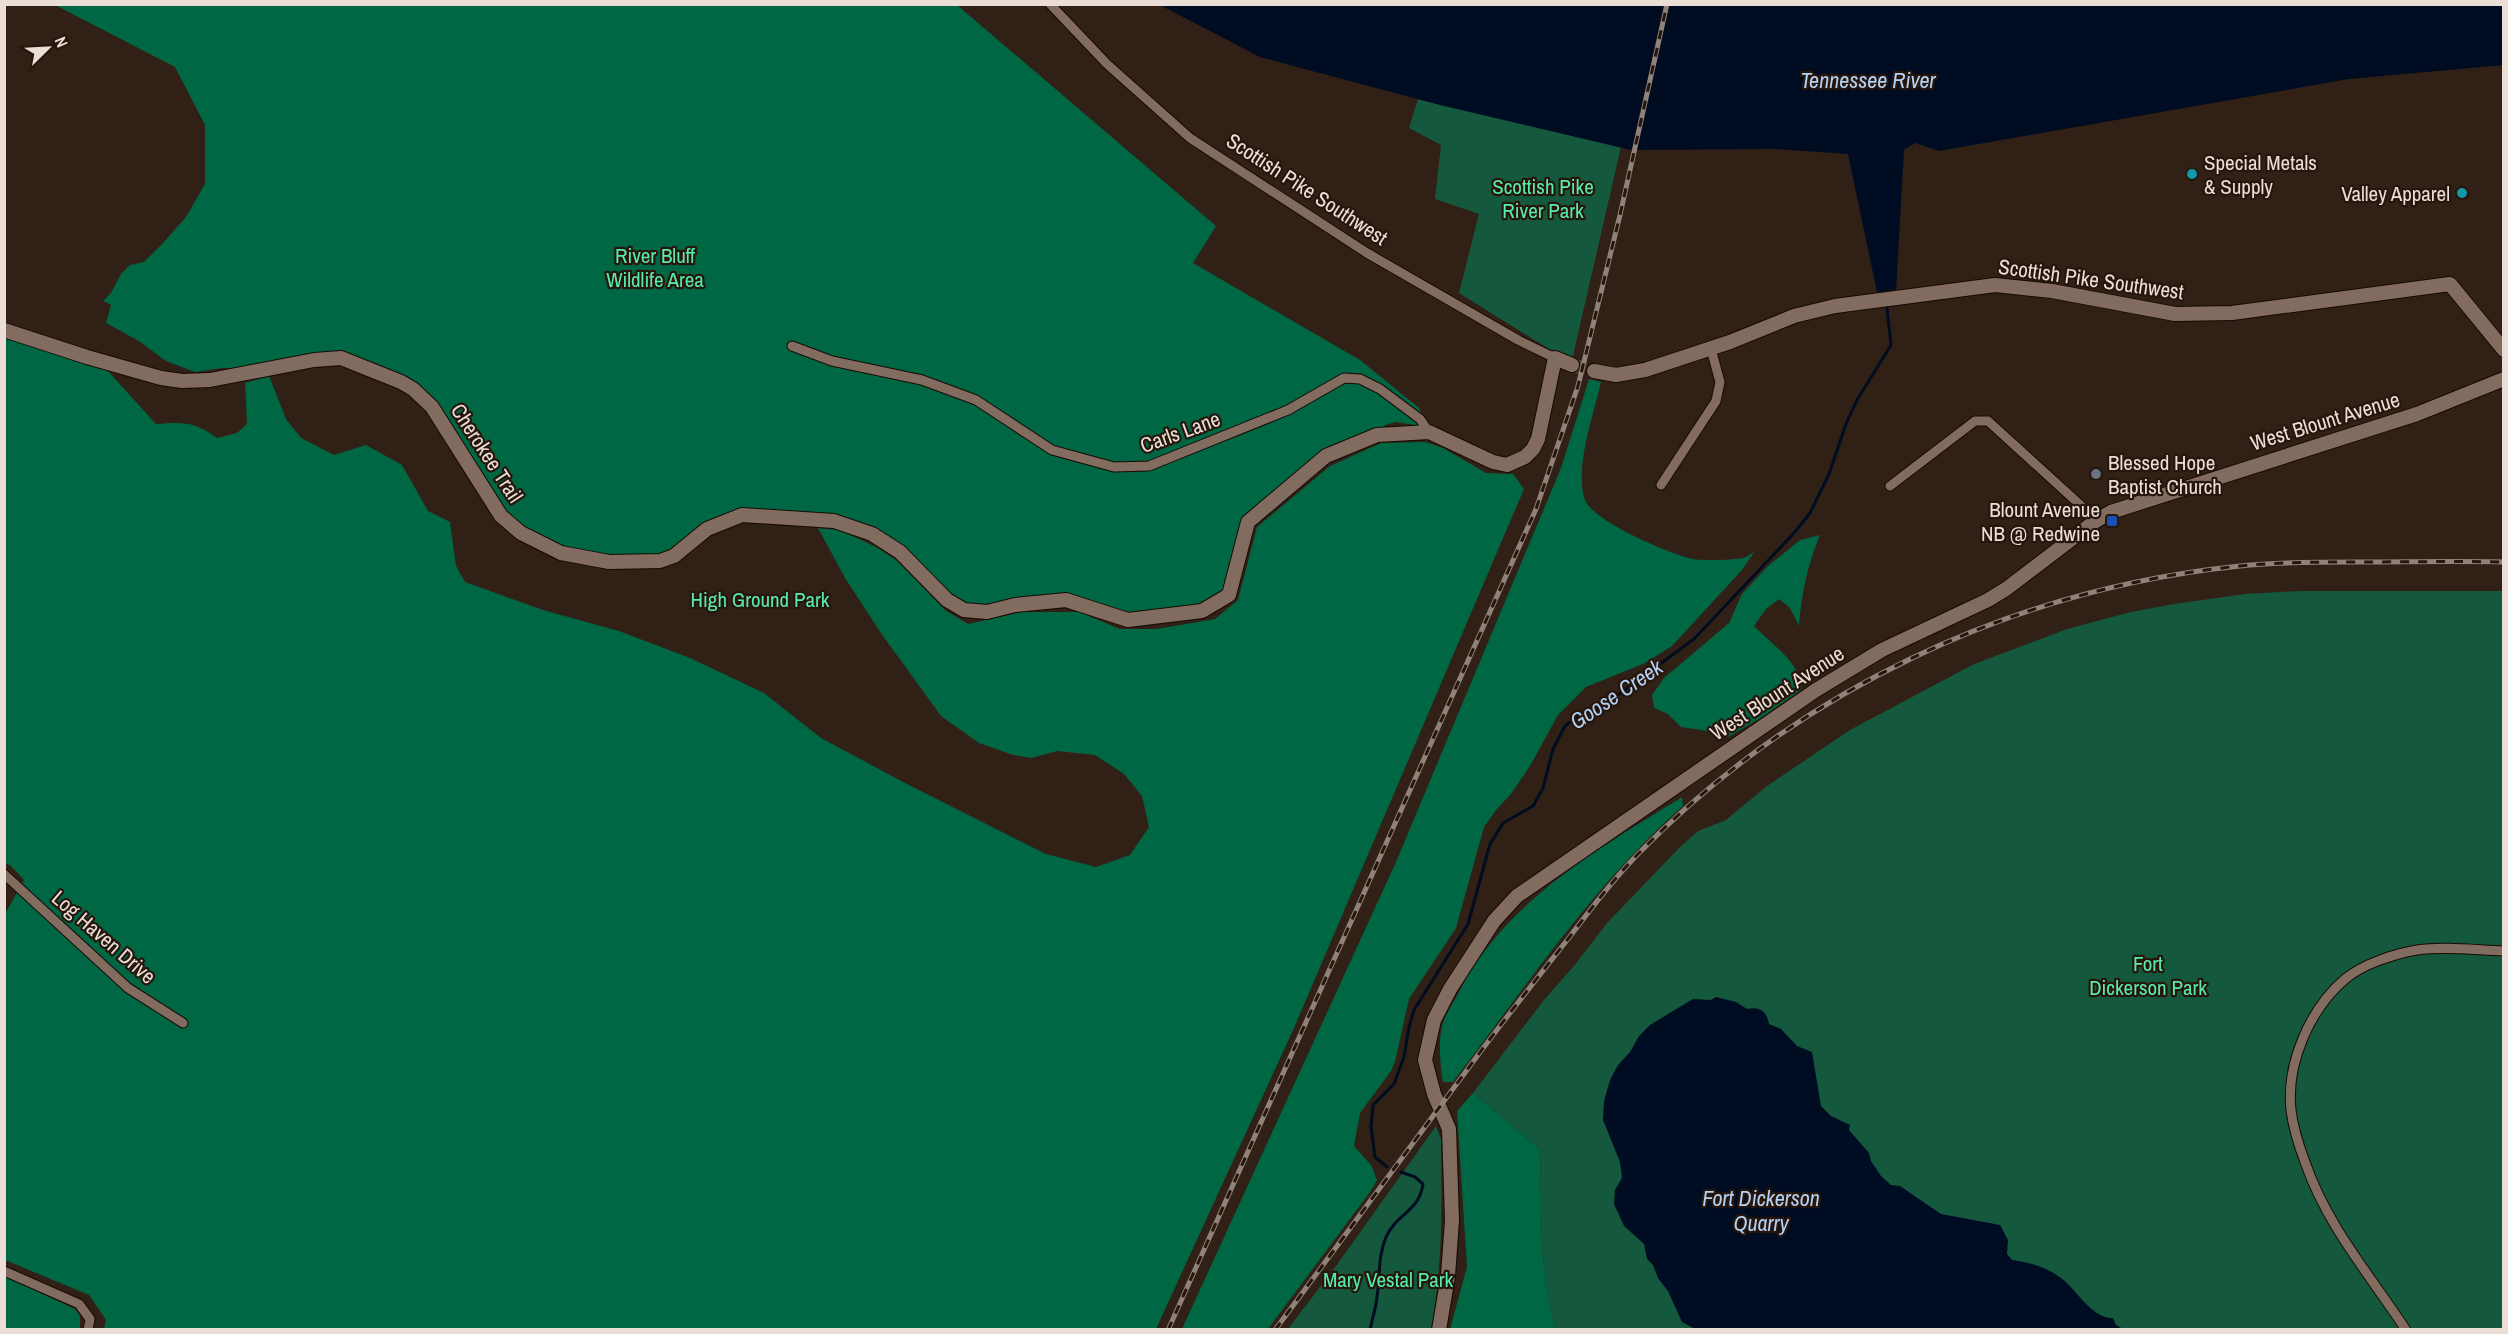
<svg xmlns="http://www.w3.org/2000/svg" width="2508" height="1334" font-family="'Archivo Narrow',sans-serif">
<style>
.green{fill:#14583d}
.forest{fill:#006745}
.water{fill:#000c21}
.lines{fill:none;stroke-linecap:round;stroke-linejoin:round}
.stream{stroke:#000c21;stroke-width:3}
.secondary-tunnel{stroke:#4d3c32;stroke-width:14;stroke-dasharray:14 7;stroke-linecap:butt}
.street-casing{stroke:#180902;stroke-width:11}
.secondary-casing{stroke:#180902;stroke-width:16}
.street{stroke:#826c60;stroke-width:9}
.secondary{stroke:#826c60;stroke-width:14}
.rail-casing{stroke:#918279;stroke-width:5}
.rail{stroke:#27160c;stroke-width:3;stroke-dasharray:9;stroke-linecap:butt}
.culture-dot{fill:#0f9aa8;stroke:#27160c;stroke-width:2}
.worship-dot{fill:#6b7280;stroke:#27160c;stroke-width:2}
.transit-dot{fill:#1a4fb4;stroke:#27160c;stroke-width:2}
.labels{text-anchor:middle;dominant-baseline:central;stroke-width:4.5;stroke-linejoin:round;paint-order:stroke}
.poi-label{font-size:21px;fill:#ebded7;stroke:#27160c;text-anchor:start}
.park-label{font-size:21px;fill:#57ecae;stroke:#27160c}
.street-label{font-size:21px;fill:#ebded7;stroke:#27160c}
.water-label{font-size:22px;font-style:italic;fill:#b2d1f6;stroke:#27160c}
</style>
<rect width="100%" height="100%" fill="#312015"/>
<path class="green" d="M1418,99L1621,147L1572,360L1557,354L1459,293L1479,214L1435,199L1441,145L1409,128Z
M2299,591H2503V1329H1556C1538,1273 1542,1208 1540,1149L1473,1093L1544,1000L1573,967L1608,922L1680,847L1698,831L1726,820L1767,786L1850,730L1974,664L2067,629L2131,612L2174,604L2245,594Z
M1436,1126L1441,1139C1442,1203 1443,1266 1431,1329H1288L1336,1266Z"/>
<path class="forest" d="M55,5H957L1216,226L1193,263L1360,360L1419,408L1425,421L1421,426L1396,422L1385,425L1377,435L1341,450L1249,522L1229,595L1212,607L1128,620L1066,600L964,610L900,552L834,521L742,515L674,556L609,562L521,533L432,407L351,360L266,369L222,368L195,372L166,361L139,341L106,323L111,305L103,301L111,293L121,274L130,265L144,262L163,243L186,217L205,184V125L175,67Z
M5,337L106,369L156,424C183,422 194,421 217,438L237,433L247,424L245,383L269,376L286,419L301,438L334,455L366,445L402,465L428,511L450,522L456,566L465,582L543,610L619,631L690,658L764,693L821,738L905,783L1046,854L1096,867L1130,855L1149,827L1142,796L1124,774L1095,755L1057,751L1031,758L1013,755L979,743L941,716L883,636L845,578L818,528L840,530L876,547L896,560L945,610L968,624L1021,612H1079L1120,629H1157L1215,619L1238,600L1257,527L1330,466L1381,443L1425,442L1443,448L1486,473L1513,474L1524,489L1294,1028L1156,1329H104L106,1320L89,1295L5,1260L4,916L24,880L11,866L4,862Z
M1589,379L1601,382C1594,414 1574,468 1585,500C1594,522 1670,554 1693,559C1703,561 1733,560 1743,558C1747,557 1751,554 1755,551L1742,570L1672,646L1645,663L1586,687L1558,715L1530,766L1511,794L1496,810L1484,827L1456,928L1409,999L1395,1062L1391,1071L1360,1113L1354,1146L1371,1165L1377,1180L1370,1192L1268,1329H1182L1396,862L1561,468Z
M1820,535C1808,563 1801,595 1799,626L1790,608L1779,599L1766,609L1754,626C1771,644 1802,663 1801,690L1759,719L1728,737L1702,730L1681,727L1668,714L1654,708L1652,695L1664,678L1729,623L1742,594L1768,566L1800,540Z
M1682,797L1683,806C1593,885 1525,988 1453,1082H1443C1440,1066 1438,1037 1443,1023C1447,1011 1455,1001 1460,990C1508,899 1597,850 1682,797Z
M1473,1093L1540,1149C1542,1208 1538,1273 1556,1329H1450L1467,1267L1457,1111Z
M5,1276L75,1309L80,1316V1329L5,1330Z"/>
<path class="water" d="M2503,4L2504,65L2349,79L1939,151L1915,143L1904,150L1896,292H1877L1848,154L1776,149L1631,150L1440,105L1260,57L1160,5Z
M1716,997L1736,1002L1747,1009C1759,1006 1767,1011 1769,1024L1781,1029L1797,1046L1812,1052L1821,1106L1831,1116L1850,1125L1849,1130L1869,1153L1871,1161L1881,1176L1891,1185L1900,1186L1941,1214L2000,1225L2008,1240L2007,1254L2012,1260C2032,1263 2044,1266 2061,1278C2077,1290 2092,1319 2113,1318L2116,1325L2123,1329L1697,1330L1682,1322L1668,1291L1658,1278L1653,1265L1647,1259L1644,1244L1624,1226L1614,1204L1615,1190L1622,1178L1620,1162L1603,1120L1604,1101L1610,1080L1618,1065L1630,1052L1639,1036L1650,1025L1693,999L1711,1000Z"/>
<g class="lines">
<path class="stream" d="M1387,1167L1375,1157L1371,1127L1373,1105L1394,1084L1404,1057L1409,1027L1414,1010L1468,924L1490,844L1503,823L1533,806L1543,788L1553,749L1565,726L1580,714L1618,695L1694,639L1794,533L1810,513L1829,474L1846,424L1857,400L1891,345L1887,308
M1370,1330C1372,1319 1376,1308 1377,1297C1380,1276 1378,1256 1386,1237C1397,1213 1419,1212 1423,1184L1415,1177L1401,1172"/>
<path class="secondary-tunnel" d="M1572,365L1594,371"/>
<defs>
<path id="street" d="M1050,4L1107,64L1190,138L1367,253L1518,340L1555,358
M792,346L832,361L922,380L976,400L1052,450L1114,467L1149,466L1288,410L1344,378L1360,379L1380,389L1420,419L1429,432
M1661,485L1716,401L1720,382L1711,349
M1890,486L1975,421H1988L2088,512L2094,522
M4,874L128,988L183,1023
M4,1271L79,1304L90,1319L88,1330
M2406,1330C2370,1275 2327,1226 2305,1162C2299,1146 2293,1127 2291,1110C2286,1063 2310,1009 2345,979C2363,964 2394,954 2417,950C2445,946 2475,950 2504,951"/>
<path id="secondary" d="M4,330L87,357L161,378L182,381L210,380L314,360L341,358L401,382L413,389L432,407L501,516L521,533L561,553L609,562L660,561L674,556L707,529L742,515L834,521L872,534L900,552L947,600L964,610L987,612L1015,605L1066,600L1128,620L1202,611L1229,595L1248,522L1326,456L1377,435L1429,432L1493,462L1507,465L1525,457L1533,449L1538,439L1555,358L1572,365
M1594,371L1616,375L1645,370L1730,342L1794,316L1835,306L1995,285L2052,291L2175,314L2232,313L2450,284L2504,350
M1439,1330L1448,1276L1452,1220L1449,1129L1434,1094L1425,1060L1434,1020L1450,989L1494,921L1517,896L1816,690L1882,650L1988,600L2006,589L2094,522L2111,512L2417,414L2504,379"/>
</defs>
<use href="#street" class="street-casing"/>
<use href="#secondary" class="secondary-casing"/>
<use href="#street" class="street"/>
<use href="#secondary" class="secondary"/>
<defs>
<path id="rail" d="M1168,1330L1536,509L1578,386L1620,215L1667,4
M1275,1330C1343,1238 1410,1147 1478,1055C1507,1016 1538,977 1568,939C1590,910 1612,881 1637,855C1797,691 2012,589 2240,566C2279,562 2317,562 2356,562C2405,562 2454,561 2504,562"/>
</defs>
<use href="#rail" class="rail-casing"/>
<use href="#rail" class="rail"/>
</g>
<g class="culture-dot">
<circle cx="2192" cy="174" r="6"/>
<circle cx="2462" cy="193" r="6"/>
</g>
<circle class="worship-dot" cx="2096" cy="474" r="6"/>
<rect class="transit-dot" x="2106" y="515" width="12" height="12" rx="3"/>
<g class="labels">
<g class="poi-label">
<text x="2204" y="162">Special Metals<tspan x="2204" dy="24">&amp; Supply</tspan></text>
<text x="2450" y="193" text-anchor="end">Valley Apparel</text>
<text x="2108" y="462">Blessed Hope<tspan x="2108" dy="24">Baptist Church</tspan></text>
<text x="2100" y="509" text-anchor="end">Blount Avenue<tspan x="2100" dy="24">NB @ Redwine</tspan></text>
</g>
<g class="park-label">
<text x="1543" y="186">Scottish Pike<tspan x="1543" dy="24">River Park</tspan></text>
<text x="655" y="255">River Bluff<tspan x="655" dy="24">Wildlife Area</tspan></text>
<text x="760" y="599">High Ground Park</text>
<text x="2148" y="963">Fort<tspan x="2148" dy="24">Dickerson Park</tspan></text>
<text x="1388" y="1279">Mary Vestal Park</text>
</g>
<g class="street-label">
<text transform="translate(1307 189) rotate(33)">Scottish Pike Southwest</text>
<text transform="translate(2091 279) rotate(8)">Scottish Pike Southwest</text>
<text transform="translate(2325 421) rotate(-17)">West Blount Avenue</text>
<text transform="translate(1180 432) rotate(-20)">Carls Lane</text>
<text transform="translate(487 453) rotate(57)">Cherokee Trail</text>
<text transform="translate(1777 693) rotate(-33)">West Blount Avenue</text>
<text transform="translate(104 937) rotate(41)">Log Haven Drive</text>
</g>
<g class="water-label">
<text x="1868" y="80">Tennessee River</text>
<text transform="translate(1616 694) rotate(-34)">Goose Creek</text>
<text x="1761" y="1198">Fort Dickerson<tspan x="1761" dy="25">Quarry</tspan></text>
</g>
</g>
<rect width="2508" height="1334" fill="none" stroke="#ebded7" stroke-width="12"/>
<g transform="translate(48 48) rotate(66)" stroke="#27160c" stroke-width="4.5" paint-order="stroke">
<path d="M0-4.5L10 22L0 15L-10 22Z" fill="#ebded7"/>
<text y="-9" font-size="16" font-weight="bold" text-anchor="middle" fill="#ebded7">N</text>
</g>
</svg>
